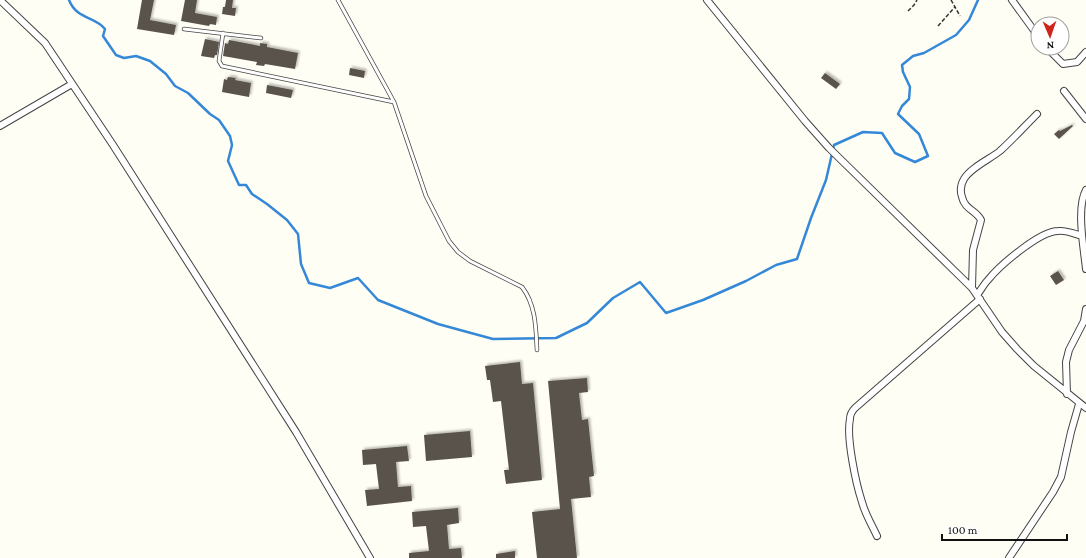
<svg xmlns="http://www.w3.org/2000/svg" width="1086" height="558" font-family="'Crimson Pro',serif">
<style>
.lines{fill:none;stroke-linecap:round;stroke-linejoin:round}
.stream{stroke:#3588d8;stroke-width:2.5}
.building{fill:#5a534c;filter:url(#shadow)}
.service-casing{stroke:#444;stroke-width:4.5}
.minor-casing{stroke:#444;stroke-width:8}
.path{stroke:#333;stroke-width:1.5;stroke-dasharray:4 2;stroke-linecap:butt}
.service{stroke:#fff;stroke-width:3}
.minor{stroke:#fff;stroke-width:6}
</style>
<defs>
<filter id="shadow"><feDropShadow dx="2" dy="-2" stdDeviation="1" flood-color="#0004"/></filter>
</defs>
<rect width="100%" height="100%" fill="#fffef4"/>
<g class="lines">
<path class="stream" d="M69,0C77,20 95,16 105,29L103,36L116,55L124,58L136,56L150,61L166,74L175,86L188,93L210,114L219,120L230,136L232,145L228,161L239,185H246L252,194L267,204L287,220L298,234L301,264L309,283L330,288L358,278L378,300L438,324L493,339L556,338L587,323L613,298L640,282L666,313L703,300L746,281L776,265L797,259L811,218L826,180L834,145L863,132L882,133L895,153L915,162L928,156L919,134L898,114L902,106L909,99L910,87L903,72L902,65L913,56L924,53L956,35L969,20L978,0"/>
</g>
<path class="building" d="M142,0H154L150,20L176,25L174,35L137,29Z
M185,0H197L195,13L217,17L216,25L210,24L209,26L181,21Z
M226,0H233L232,8H236L235,16L222,14L223,7H225Z
M205,39L219,42L217,55H215L214,58L201,56Z
M229,40L260,46V43L267,44V47L298,53L295,69L265,64L264,66L256,65L257,62L223,56L225,43L228,44Z
M350,68L365,71L364,78L349,75Z
M825,73L840,84L836,89L821,78Z
M228,77L236,78L235,80L251,83L249,97L222,92L224,79L227,80Z
M267,85L293,90L291,98L266,93Z
M1072,125L1073,126L1059,139L1054,134L1059,130L1060,131Z
M1058,271L1064,280L1056,285L1050,276Z
M520,362L522,384L533,383L542,480L506,484L504,470H509L501,401L493,402L490,380H487L485,366Z
M587,378L588,392L579,393L582,420L588,419L594,476L589,477L591,497L571,499L577,558H537L532,512L560,509L548,381Z
M470,431L472,457L426,461L424,435Z
M407,446L409,461L396,462L398,487L411,486L412,501L367,506L365,490L379,489L376,464L363,465L362,450Z
M458,508L459,523L447,525L449,549L461,548L462,558H409V553L429,551L426,526L413,527L412,512Z
M515,551V558H496V554Z"/>
<g class="lines">
<defs>
<path id="service" d="M338,0L394,102L426,196L449,241L458,252L470,261L522,287C536,305 536,329 537,350
M184,29L261,38
M223,33L219,61L222,66L394,102"/>
<path id="minor" d="M0,0L45,43L113,145L296,432L370,558
M707,0L805,121L829,148L972,288L1002,332L1017,349L1034,366L1086,408
M1012,0L1038,36
M1047,48L1063,64L1077,62L1086,52
M1064,91L1086,119
M0,126L72,84
M1086,190C1076,208 1084,249 1086,269
M972,288L973,250L981,220C976,210 965,210 962,197C960,191 961,184 964,179C970,168 990,159 1000,151C1013,139 1025,126 1037,114
M977,295C981,290 984,284 988,280C1000,265 1040,231 1058,231C1066,230 1075,234 1082,236
M1067,394L1066,362L1069,350L1084,321L1086,309
M877,536C872,525 865,514 862,502C856,484 846,437 850,419C850,414 852,411 855,408L980,299
M1009,558L1053,492L1061,477L1071,432L1079,404"/>
</defs>
<use href="#service" class="service-casing"/>
<use href="#minor" class="minor-casing"/>
<path class="path" d="M951,0L960,16
M908,11L914,5L917,0
M938,26L955,7"/>
<use href="#service" class="service"/>
<use href="#minor" class="minor"/>
</g>
<g transform="translate(1050 36) rotate(178)"><circle r="19" fill="#ffffff" stroke="#a0a0a0"/>
<path d="M0-3L7 15L0 10L-7 15Z" fill="#cd251c"/>
<text y="-6" font-size="11" font-weight="bold" text-anchor="middle" fill="#111111">N</text>
</g>
<path d="M942 534v6h125v-6" fill="none" stroke="#111111" stroke-width="2"/>
<text x="948" y="534" font-size="12" fill="#111111" stroke="#ffffff" stroke-width="3" paint-order="stroke">100 m</text>
</svg>
